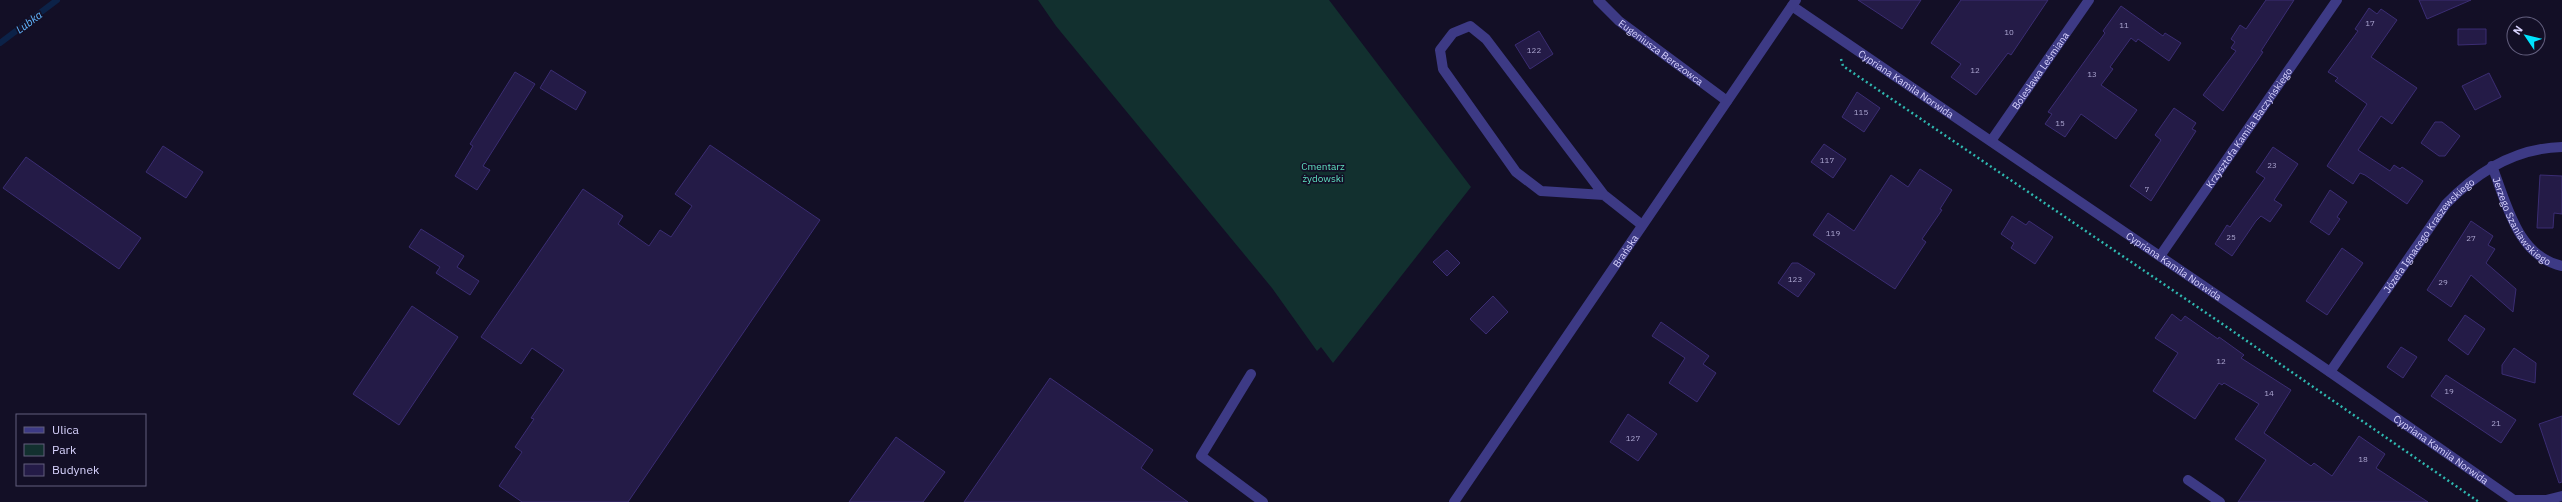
<svg xmlns="http://www.w3.org/2000/svg" width="2562" height="502" font-family="'IBM Plex Sans',sans-serif">
<style>
.green{fill:#12302f}
.lines{fill:none;stroke-linecap:round;stroke-linejoin:round}
.stream{stroke:#0c2248;stroke-width:6}
.building{fill:#241b47;stroke:#3b2d73}
.path{stroke:#2fb8b0;stroke-width:2.5;stroke-dasharray:2 3;stroke-linecap:butt}
.minor{stroke:#3d3a85;stroke-width:10}
.labels{text-anchor:middle;dominant-baseline:central;stroke-width:3.5;stroke-linejoin:round;paint-order:stroke}
.number-label{font-size:8px;fill:#aca6d1}
.street-label{font-size:10px;fill:#d9d4ff;stroke:#130f26}
.park-label{font-size:10px;fill:#5fe0c0;stroke:#130f26}
.water-label{font-size:11px;font-style:italic;fill:#62b6ff;stroke:#130f26}
</style>
<rect width="100%" height="100%" fill="#130f26"/>
<path class="green" d="M1038,0H1329L1471,187L1333,363L1321,347L1317,351L1272,288L1056,26Z"/>
<g class="lines">
<path class="stream" d="M0,43L57,0"/>
</g>
<path class="building" d="M1858,0H1921L1902,29Z
M1961,0H2048L2011,55L2008,53L1976,95L1951,77L1961,64L1931,43Z
M2266,0H2294L2261,51L2263,52L2223,111L2203,95L2236,51L2231,48L2235,42L2231,39L2240,25L2246,29Z
M2419,0H2471L2427,19Z
M2121,6L2163,36L2165,33L2181,43L2169,61L2138,39L2136,42L2131,38L2110,67L2113,69L2101,85L2137,110L2116,139L2081,114L2065,137L2045,124L2052,114L2048,112L2105,33L2103,31Z
M2369,8L2377,14L2381,9L2397,20L2371,57L2417,88L2392,124L2381,116L2358,150L2390,171L2394,165L2400,169L2402,167L2423,181L2407,204L2365,175L2360,173L2353,184L2327,166L2367,104L2335,81L2338,78L2328,72L2358,31L2355,29Z
M2458,29H2486V44L2458,45Z
M1539,31L1553,54L1530,69L1515,45Z
M551,70L586,92L576,110L540,88Z
M515,72L535,84L483,166L490,170L477,190L455,176L473,146L470,144Z
M2489,73L2501,97L2475,110L2462,86Z
M1857,92L1880,108L1864,132L1842,117Z
M2174,108L2196,123L2192,129L2196,131L2151,201L2130,186L2161,140L2155,135Z
M2435,122H2442L2460,136L2445,156H2439L2421,143Z
M1824,144L1846,159L1833,178L1811,162Z
M710,145L820,220L628,502H522L499,486L522,452L515,447L534,419L531,418L564,370L532,348L521,364L481,337L583,189L623,216L618,224L649,246L660,230L671,237L692,206L675,194Z
M163,146L203,172L186,198L146,172Z
M2273,147L2298,164L2274,200L2282,205L2270,222L2261,216L2256,221L2232,256L2215,244L2227,225L2230,227L2265,178L2256,172Z
M26,157L141,238L119,269L3,188Z
M1920,169L1952,190L1940,209L1942,210L1922,239L1926,242L1895,289L1813,235L1828,213L1854,231L1891,175L1908,187Z
M2540,175L2562,176V214L2554,213L2553,228H2537Z
M2330,190L2347,202L2337,217L2340,219L2329,235L2310,222Z
M2012,216L2026,225L2029,221L2053,237L2035,264L2011,248L2014,243L2001,234Z
M2471,221L2493,236L2488,245L2495,249L2486,263L2516,289L2513,312L2471,275L2451,307L2427,290Z
M421,229L464,256L457,267L479,281L470,295L436,273L440,267L409,247Z
M2342,248L2363,263L2327,315L2306,301Z
M1447,250L1460,263L1447,276L1433,262Z
M1792,263H1798L1815,274L1798,297L1778,283Z
M1493,296L1508,312L1486,334L1470,319Z
M412,306L458,337L399,425L353,394Z
M2172,314L2181,321L2185,316L2218,339L2219,337L2244,355L2241,358L2291,390L2264,433L2311,466L2314,463L2332,476L2359,436L2385,454L2376,468L2428,502H2238L2266,460L2235,439L2259,404L2224,383L2222,385L2219,383L2195,419L2153,391L2178,353L2155,338Z
M2465,315L2485,329L2468,355L2448,340Z
M1661,322L1709,356L1703,364L1716,373L1697,402L1669,383L1685,358L1652,336Z
M2401,347L2417,357L2403,378L2387,367Z
M2514,348L2536,363L2535,383L2502,374V365Z
M2446,375L2516,420L2501,443L2431,396Z
M1050,378L1153,450L1141,468L1188,502H964Z
M1628,414L1657,434L1638,461L1610,442Z
M2562,416V482L2559,483L2539,424Z
M896,437L945,472L923,502H849Z"/>
<g class="lines">
<path class="path" d="M1841,59L1843,66L2221,323L2479,502"/>
<g class="minor">
<path id="s1" d="M1598,0L1619,21L1727,101"/>
<path id="s2" d="M1792,6L2330,372L2514,500H2546L2562,496"/>
<path id="s3" d="M1991,141L2089,0"/>
<path id="s4" d="M2492,166C2507,204 2517,256 2562,266"/>
<path d="M1604,195L1541,191L1516,172L1443,69L1440,50L1453,33L1470,26L1486,39L1604,195L1642,225"/>
<path id="s5" d="M2160,256L2337,0"/>
<path id="s6" d="M2330,372L2446,204C2477,172 2516,148 2562,147"/>
<path d="M1251,374L1201,456L1263,502"/>
<path d="M2188,480L2220,502"/>
<path id="s7" d="M1454,502L1796,0"/>
</g>
</g>
<g class="labels">
<g class="number-label">
<text x="2370" y="23">17</text>
<text x="2124" y="25">11</text>
<text x="2009" y="32">10</text>
<text x="1534" y="50">122</text>
<text x="1975" y="70">12</text>
<text x="2092" y="74">13</text>
<text x="1861" y="112">115</text>
<text x="2060" y="123">15</text>
<text x="1827" y="160">117</text>
<text x="2272" y="165">23</text>
<text x="2147" y="189">7</text>
<text x="1833" y="233">119</text>
<text x="2231" y="237">25</text>
<text x="2471" y="238">27</text>
<text x="1795" y="279">123</text>
<text x="2443" y="282">29</text>
<text x="2221" y="361">12</text>
<text x="2449" y="391">19</text>
<text x="2269" y="393">14</text>
<text x="2496" y="423">21</text>
<text x="1633" y="438">127</text>
<text x="2363" y="459">18</text>
</g>
<g class="street-label">
<text stroke="none"><textPath href="#s1" startOffset="82">Eugeniusza Berezowca</textPath></text>
<text stroke="none"><textPath href="#s3" startOffset="86">Bolesława Leśmiana</textPath></text>
<text stroke="none"><textPath href="#s2" startOffset="138">Cypriana Kamila Norwida</textPath></text>
<text stroke="none"><textPath href="#s5" startOffset="156">Krzysztofa Kamila Baczyńskiego</textPath></text>
<text stroke="none"><textPath href="#s4" startOffset="64">Jerzego Szaniawskiego</textPath></text>
<text stroke="none"><textPath href="#s6" startOffset="169">Józefa Ignacego Kraszewskiego</textPath></text>
<text stroke="none"><textPath href="#s7" startOffset="304">Brańska</textPath></text>
<text stroke="none"><textPath href="#s2" startOffset="462">Cypriana Kamila Norwida</textPath></text>
<text stroke="none"><textPath href="#s2" startOffset="786">Cypriana Kamila Norwida</textPath></text>
</g>
<g class="park-label">
<text x="1323" y="166">Cmentarz<tspan x="1323" dy="12">żydowski</tspan></text>
</g>
<g class="water-label">
<text transform="translate(29 22) rotate(-37)">Lubka</text>
</g>
</g>
<rect x="16" y="414" width="130" height="72" fill="#130f26" stroke="#625e7d"/>
<rect x="24" y="427" width="20" height="6" fill="#3d3a85" stroke="#625e7d"/>
<text x="52" y="434" font-size="12" fill="#d9d4ff">Ulica</text>
<rect x="24" y="444" width="20" height="12" fill="#12302f" stroke="#625e7d"/>
<text x="52" y="454" font-size="12" fill="#d9d4ff">Park</text>
<rect x="24" y="464" width="20" height="12" fill="#241b47" stroke="#625e7d"/>
<text x="52" y="474" font-size="12" fill="#d9d4ff">Budynek</text>
<g transform="translate(2526 36) rotate(305)"><circle r="19" fill="#130f26" stroke="#625e7d"/>
<path d="M0-3L7 15L0 10L-7 15Z" fill="#00e5ff"/>
<text y="-6" font-size="11" font-weight="bold" text-anchor="middle" fill="#d9d4ff">N</text>
</g>
</svg>
